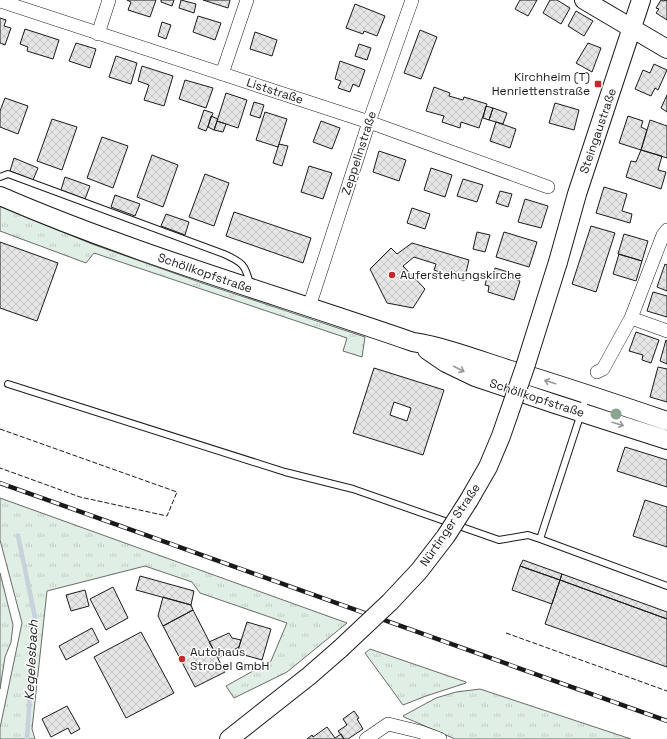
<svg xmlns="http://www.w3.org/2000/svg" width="667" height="739" font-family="'Space Grotesk',sans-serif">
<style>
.grass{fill:url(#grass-tufts);stroke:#6a6a6a}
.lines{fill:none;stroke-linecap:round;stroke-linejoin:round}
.stream{stroke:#c6d2dc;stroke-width:4.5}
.building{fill:url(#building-cross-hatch);stroke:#1a1a1a;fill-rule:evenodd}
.lane-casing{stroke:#1a1a1a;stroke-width:8}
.street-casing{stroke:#1a1a1a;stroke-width:14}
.secondary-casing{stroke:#1a1a1a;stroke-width:20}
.lane{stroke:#fff;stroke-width:6}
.street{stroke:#fff;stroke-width:13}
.secondary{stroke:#fff;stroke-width:18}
.rail-casing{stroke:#1a1a1a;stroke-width:4.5}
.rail{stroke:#fff;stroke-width:3;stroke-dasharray:9;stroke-linecap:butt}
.secondary-bridge-casing{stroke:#1a1a1a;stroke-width:20;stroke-linecap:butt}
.secondary-bridge{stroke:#fff;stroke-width:18}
.fence{stroke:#1a1a1a;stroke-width:1;stroke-dasharray:5 2;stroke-linecap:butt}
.tree{fill:#8aa48f}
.oneway{stroke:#989898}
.poi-dot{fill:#c62828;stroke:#fff;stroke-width:1.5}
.labels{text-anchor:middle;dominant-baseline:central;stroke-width:3;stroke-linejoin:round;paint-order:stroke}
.poi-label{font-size:12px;fill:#1a1a1a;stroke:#fff;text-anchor:start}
.street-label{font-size:12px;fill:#1a1a1a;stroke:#fff}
.water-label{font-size:13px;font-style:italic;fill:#1a1a1a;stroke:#fff}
</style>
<defs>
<pattern id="grass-tufts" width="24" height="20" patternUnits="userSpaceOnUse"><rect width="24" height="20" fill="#e0efe3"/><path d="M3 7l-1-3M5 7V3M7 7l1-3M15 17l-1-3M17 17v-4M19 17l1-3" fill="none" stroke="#c0ccc2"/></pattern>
<pattern id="building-cross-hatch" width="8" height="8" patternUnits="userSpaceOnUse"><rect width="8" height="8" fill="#e6e6e6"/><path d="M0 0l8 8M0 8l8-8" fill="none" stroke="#c5c5c5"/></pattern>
</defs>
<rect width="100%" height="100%" fill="#fff"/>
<path class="grass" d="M0,206L92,244L202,283L365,337L362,357L343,351L347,338L94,253L86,263L0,231Z
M0,498L347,623L287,672L234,698L226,686L271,661L287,623L200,593L192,582L145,566L47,591L32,729L35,739H0V728L22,623L0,540Z
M0,573L13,625L11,642L5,657L0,689Z
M370,649L466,682V683L426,696L403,705L365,653Z
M480,689L631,739H455L404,717L403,716L436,698L456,692Z"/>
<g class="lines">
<path class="stream" d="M18,536L35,617L27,739"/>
</g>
<path class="building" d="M127,0H156L150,17L128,10L131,2Z
M161,0H174L172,6L161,2Z
M181,0L196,4L194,13L179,8Z
M203,0H230L228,8Z
M520,0H537L528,16L515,9Z
M550,0H557L570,8L561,24L543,13Z
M661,0L663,1L667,0V20L656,13L659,9L656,8Z
M355,4L385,16L377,36L364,31L363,34L346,28Z
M576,11L593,21L584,36L568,26Z
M198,16L221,23L215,40L193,32Z
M0,18L6,20L4,26L11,28L5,45L0,43Z
M162,22L171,25L166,39L158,36Z
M25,29L59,40L53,59L27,51L28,47L20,44Z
M420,30L437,37L421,79L404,73Z
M255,32L277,40L272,56L250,49Z
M76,43L96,49L90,68L69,61Z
M588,43L601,48L592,72L576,63Z
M359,44L371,48L367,60L355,56Z
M116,56L137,63L131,84L109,77Z
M340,61L365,70L359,87L353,84L350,92L338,88L341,81L335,79Z
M654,64L667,70L658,90L655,88L651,96L635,89L643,70L650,73Z
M142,66L173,76L164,106L144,100L149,85L138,81Z
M185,80L213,88L206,108L179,99Z
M434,87L450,93L449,96L463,100L464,97L487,104L479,128L461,122L460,128L442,122L444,116L426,111Z
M226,93L247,100L238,128L217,121Z
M667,95V112L661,108Z
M5,98L28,106L18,134L0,127V111Z
M254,102L264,105L260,118L250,115Z
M555,103L579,110L574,130L549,123Z
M486,106L493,108L489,120L483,118Z
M493,108L507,113L503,124L489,120Z
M204,110L213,113L206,131L198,128Z
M265,112L287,119L278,147L256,140Z
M211,116L218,119L214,130L208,127Z
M628,116L643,121L641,127L647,130L641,150L619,143Z
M52,119L77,127L62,170L37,161Z
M650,120L667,126V158L641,150Z
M217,121L226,124L223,132L214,130Z
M321,121L340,128L332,149L313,142Z
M496,122L516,129L510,148L490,141Z
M102,137L128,146L113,188L87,178Z
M279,144L288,146L282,166L273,163Z
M641,150L662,156L658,170L666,172L661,189L626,177L631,161L636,162Z
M379,151L406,160L399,181L373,172Z
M152,155L178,165L163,207L137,197Z
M14,158L38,168L33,180L10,171Z
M309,166L332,173L323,199L301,192Z
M431,168L452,175L445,197L424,190Z
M205,174L229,183L214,226L189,217Z
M65,177L90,186L85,199L61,190Z
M463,179L483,185L477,202L457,196Z
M604,187L627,194L622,211L632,214L630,223L596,213Z
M500,191L512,194L508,207L496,203Z
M115,195L140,204L135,216L111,207Z
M525,199L548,206L541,228L518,222Z
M412,208L430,214L425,229L407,223Z
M234,212L311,238L303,263L226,236Z
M166,214L189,222L185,235L161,226Z
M591,226L615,233L596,292L572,284Z
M477,232L490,235L485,252L473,249Z
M504,232L537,242L529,267L496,257Z
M624,234L648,241L642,261L618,254Z
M0,242L58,263L37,321L0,308Z
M412,243L469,260L464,281L434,270L436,264L414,257L403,266L425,289L413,308L387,303L370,269L391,248L397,254Z
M619,254L642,261L636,281L613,274Z
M665,264L667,265V291L657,287Z
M495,268L508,272L506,276L520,281L514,300L488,292L489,286L485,285L488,274L493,276Z
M653,292L667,296V317L647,311Z
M636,332L659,340L651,363L642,360L643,355L629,351Z
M666,340L667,341V364L660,361Z
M658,367L667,369V402L650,397Z
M374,368L444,390L423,455L353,433ZM394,402L411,408L407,421L390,415Z
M625,447L667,460V487L617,471Z
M645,500L667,507V547L633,536Z
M523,560L562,574L560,580L520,566Z
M520,566L560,580L552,604L512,590Z
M562,574L667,612V619L560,580Z
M140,576L194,591L191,605L136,590Z
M560,580L667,619V667L545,624Z
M113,587L128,618L106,630L90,599Z
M85,590L89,606L71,611L66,595Z
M163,597L191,605L193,610L163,626L158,616Z
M193,610L225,672L195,687L163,626Z
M247,622L271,629L262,660L237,653Z
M92,628L99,642L66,660L59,646Z
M141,632L174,693L126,718L94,657Z
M229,633L232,638L241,640L239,647L218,658L209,642Z
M67,706L80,729L71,734L68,728L51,737L42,719Z
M354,711L359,718L357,719L363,729L348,739H344L338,731L347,725L343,719Z
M327,727L335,738L341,734L344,739H307L312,735L313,737Z"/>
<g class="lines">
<defs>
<path id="lane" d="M0,177L8,174L224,254C242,262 246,265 250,285
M8,384L285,472L353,489L499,540L528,535L540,539
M587,395L540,539L667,586"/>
<path id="street" d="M0,1L369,122L548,187
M98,34L109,0
M222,74L247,0
M309,307L369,122L412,0
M631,318L667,331
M597,372L603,369L631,318L663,235L667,230
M366,739L388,724L421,732L440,739"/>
<path id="secondary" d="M584,0L667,49
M0,196C134,254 275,294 413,342C445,347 476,359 507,369C561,385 614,403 667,421
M558,262L577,194L641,0
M427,350L446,363L475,377L555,404L667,440
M229,739L309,676L340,649"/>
</defs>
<use href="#lane" class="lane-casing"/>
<use href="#street" class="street-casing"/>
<use href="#secondary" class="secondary-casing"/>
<use href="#lane" class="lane"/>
<use href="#street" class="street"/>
<use href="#secondary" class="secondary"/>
<defs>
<path id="rail" d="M0,483L667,721"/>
</defs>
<use href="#rail" class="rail-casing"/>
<use href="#rail" class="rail"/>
<defs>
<path id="secondary-bridge" d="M340,649L390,602L419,571L446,536L469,500L488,467L501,436L525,367L558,262"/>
</defs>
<use href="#secondary-bridge" class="secondary-bridge-casing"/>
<use href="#secondary-bridge" class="secondary-bridge"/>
<path class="fence" d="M0,429L177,492L167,516L80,497L0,468
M506,633L667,691"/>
</g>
<circle class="tree" cx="616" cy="414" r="5.5"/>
<defs><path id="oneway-shaft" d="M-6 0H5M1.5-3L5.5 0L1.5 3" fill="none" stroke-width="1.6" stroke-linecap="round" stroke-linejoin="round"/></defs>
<g class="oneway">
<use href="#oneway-shaft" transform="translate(459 369) rotate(27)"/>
<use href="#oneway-shaft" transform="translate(550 382) rotate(-163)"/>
<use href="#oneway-shaft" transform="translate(618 424) rotate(17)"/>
</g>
<g class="poi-dot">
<rect x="594" y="80" width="8" height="8" rx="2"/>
<circle cx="392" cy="275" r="4"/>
<circle cx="182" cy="659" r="4"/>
</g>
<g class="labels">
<g class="poi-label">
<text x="590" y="77" text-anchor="end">Kirchheim (T)<tspan x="590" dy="14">Henriettenstraße</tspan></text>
<text x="400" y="275">Auferstehungskirche</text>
<text x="190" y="652">Autohaus<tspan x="190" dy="14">Strobel GmbH</tspan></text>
</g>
<g class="street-label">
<text transform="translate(275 91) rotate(18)">Liststraße</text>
<text transform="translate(598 131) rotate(-71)">Steingaustraße</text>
<text transform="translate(359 153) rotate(-72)">Zeppelinstraße</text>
<text transform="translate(205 273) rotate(19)">Schöllkopfstraße</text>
<text transform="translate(537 398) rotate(18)">Schöllkopfstraße</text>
<text transform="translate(450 525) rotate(-56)">Nürtinger Straße</text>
</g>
<g class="water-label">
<text transform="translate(31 660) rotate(-87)">Kegelesbach</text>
</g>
</g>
</svg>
